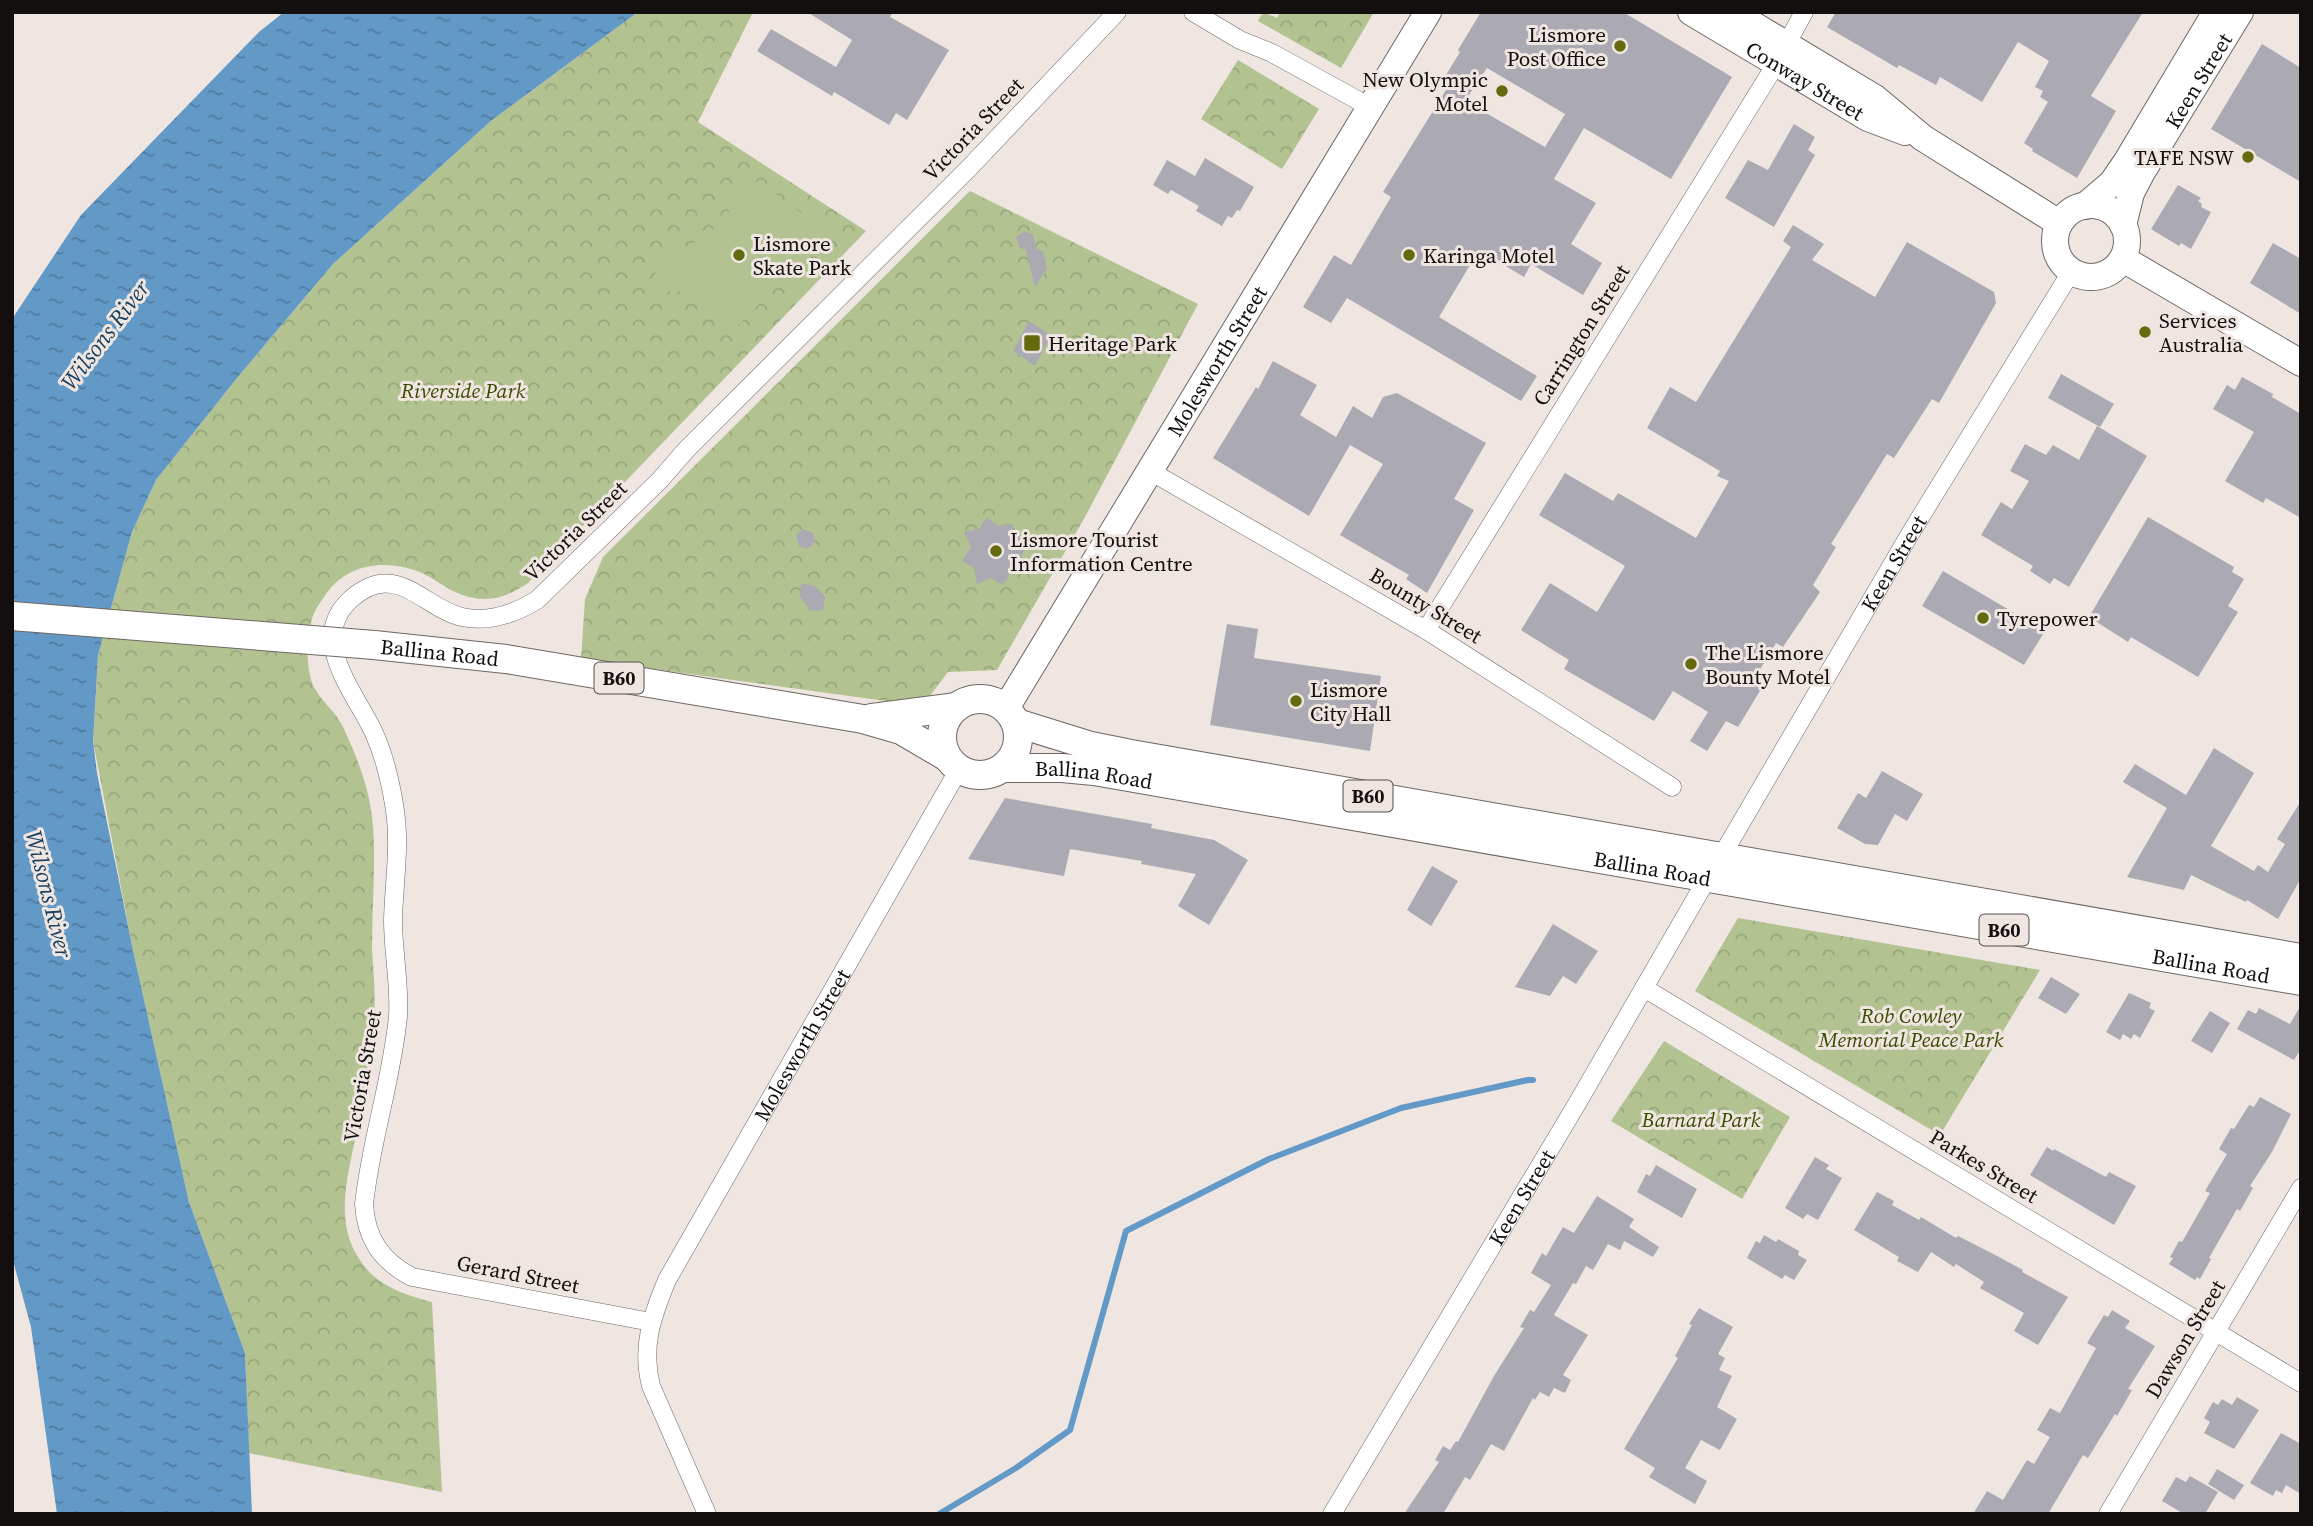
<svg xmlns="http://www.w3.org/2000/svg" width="2313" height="1526" font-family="'Source Serif 4',serif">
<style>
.park{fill:url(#park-crowns)}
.pitch{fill:#b2c391}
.water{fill:url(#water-ripples)}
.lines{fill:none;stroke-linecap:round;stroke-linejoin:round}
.stream{stroke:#6399c7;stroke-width:6}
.building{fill:#abaab3;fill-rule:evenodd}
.street-casing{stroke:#6f6662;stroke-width:19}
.secondary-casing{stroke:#6f6662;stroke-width:28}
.primary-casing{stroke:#6f6662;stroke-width:30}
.street{stroke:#fff;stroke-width:18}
.secondary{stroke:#fff;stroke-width:26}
.primary{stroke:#fff;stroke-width:28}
.primary-bridge-casing{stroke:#6f6662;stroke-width:30;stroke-linecap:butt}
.primary-bridge{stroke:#fff;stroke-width:28}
.poi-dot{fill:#646b0f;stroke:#efe5e1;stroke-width:2.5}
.labels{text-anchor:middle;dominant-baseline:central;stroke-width:6;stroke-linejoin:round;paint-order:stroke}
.shield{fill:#efe5e1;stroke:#544f4d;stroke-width:2}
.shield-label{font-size:19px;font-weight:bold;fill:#120f0e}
.poi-label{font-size:21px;fill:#120f0e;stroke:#efe5e1;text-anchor:start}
.street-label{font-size:21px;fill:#120f0e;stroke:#efe5e1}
.park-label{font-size:21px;font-style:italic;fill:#3a4c00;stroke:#efe5e1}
.water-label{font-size:23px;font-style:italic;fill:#163e5e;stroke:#efe5e1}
</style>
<defs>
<pattern id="park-crowns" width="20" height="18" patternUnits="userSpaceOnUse" patternTransform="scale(1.75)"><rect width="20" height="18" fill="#b2c391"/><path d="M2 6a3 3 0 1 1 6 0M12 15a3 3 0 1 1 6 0" fill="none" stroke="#98a67c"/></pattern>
<pattern id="water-ripples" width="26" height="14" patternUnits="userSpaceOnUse" patternTransform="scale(1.75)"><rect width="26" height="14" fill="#6399c7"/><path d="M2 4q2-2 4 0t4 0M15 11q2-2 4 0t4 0" fill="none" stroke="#507ba0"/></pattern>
</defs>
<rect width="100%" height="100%" fill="#efe5e1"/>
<path class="park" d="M638,12H753L698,122L866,231L528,583C512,594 494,602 474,598C454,595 439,581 422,573C388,559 349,562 326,594C322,600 315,609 313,616C306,635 305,672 315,689C323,703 336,712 343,727C365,774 375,806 374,859C374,889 372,919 372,949C373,970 376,992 374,1013C371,1053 363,1093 356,1133C350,1168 337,1208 351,1243C367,1282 395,1292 432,1302L442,1492L249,1453L245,1353L189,1202L133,950L93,741L98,655L132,532L156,480L237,378L333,264L492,120Z
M1263,12L1277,18L1280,12H1374L1341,68L1258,21Z
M1238,60L1319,109L1282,169L1201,119Z
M970,191L1198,304L1085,517L997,670L948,672L922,706L581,659L585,599L603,557Z
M1738,918L2040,970L1940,1135L1695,991Z
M1664,1041L1790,1117L1742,1199L1611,1121Z"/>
<path class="pitch" d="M758,181L830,234L738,325L681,291L662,292L655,272L660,259L695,242L698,232L734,224L728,208L741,189Z"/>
<path class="water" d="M284,12H638L492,120L333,264L237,378L156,480L132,532L98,655L93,741L97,773L133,950L189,1202L245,1353L252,1514H57L31,1327L12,1257V319L81,215L259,32Z"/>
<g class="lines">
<path class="stream" d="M939,1514L1016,1468L1070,1430L1126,1231L1269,1159L1401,1108L1528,1080H1533"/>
</g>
<path class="building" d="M807,12H893L890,17L949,50L907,120L896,113L889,125L834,92L832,96L757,51L771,29L836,67L852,40Z
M1481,12H1623L1732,77L1671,179L1584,128L1554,179L1596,203L1571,244L1602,263L1583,295L1531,264L1524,277L1479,250L1439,317L1537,376L1521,401L1347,298L1331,323L1303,307L1334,255L1351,265L1391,197L1383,192L1449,85L1443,80L1460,52L1458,50ZM1487,68L1565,114L1545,147L1465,101Z
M1836,12H2143L2091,96L2116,111L2077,178L2032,151L2033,149L2024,143L2048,102L2040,97L2043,91L2035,87L2049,61L2018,42L1982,102L1940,77L1936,85L1899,65L1897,68L1827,27Z
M2262,44L2301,68V182L2211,129Z
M1794,124L1815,137L1808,150L1815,155L1774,227L1725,198L1748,160L1768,170Z
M1205,158L1254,187L1240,211L1237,210L1232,218L1228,216L1222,226L1196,211L1199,206L1171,190L1168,194L1153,185L1167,160L1195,176Z
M2178,185L2201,198L2198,201L2202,204L2201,207L2211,212L2191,249L2181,243L2179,246L2151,229Z
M1793,225L1824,244L1812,260L1875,297L1907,242L1994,292L1996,303L1939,403L1932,399L1894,458L1887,454L1831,544L1836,547L1813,585L1820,592L1783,647L1776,643L1756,676L1766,681L1738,727L1726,721L1707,751L1690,741L1708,712L1673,691L1654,721L1564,669L1569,660L1521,630L1550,583L1597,612L1625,566L1539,515L1565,473L1613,501L1618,493L1696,538L1729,481L1717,476L1720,471L1647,428L1670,387L1696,402L1791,247L1783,241Z
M1024,231L1033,235L1037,249L1043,251L1047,269L1035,287L1026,250L1020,248L1016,237Z
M2273,243L2301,259V314L2250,283Z
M1029,321L1051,335L1035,366L1013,351Z
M1273,361L1317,385L1300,415L1336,437L1353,406L1372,418L1383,397L1397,393L1486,443L1454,499L1474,510L1427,593L1406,579L1409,575L1340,535L1383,464L1350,445L1309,516L1213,458L1256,387L1258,389Z
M2061,374L2114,404L2100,427L2048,398Z
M2242,377L2273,394L2272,397L2301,414V518L2266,498L2263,503L2225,481L2254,432L2213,409L2227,385L2235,390Z
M2097,426L2147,456L2069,587L2054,578L2050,584L2030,571L2033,566L1981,535L2001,502L2012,509L2029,481L2010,471L2025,444L2046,455L2053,445L2079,460Z
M987,517L998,526L1012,524L1017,535L1028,544L1022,555L1023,570L1011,573L1003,585L991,578L977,584L974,568L962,561L971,547L964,532L979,529Z
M2148,517L2234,567L2232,572L2244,579L2228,606L2238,612L2198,677L2131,637L2128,642L2089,617Z
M804,529L813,533L815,542L807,549L799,546L796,535Z
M1943,571L2045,631L2024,665L1922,606Z
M801,584L814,585L825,597L823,610L811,611L800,597Z
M1227,624L1258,629L1254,658L1381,676L1370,751L1210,725Z
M2214,748L2254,773L2211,846L2254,871L2258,865L2268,872L2285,844L2277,839L2301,801V878L2278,919L2247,900L2246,902L2191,875L2184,890L2127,877L2167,808L2123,782L2135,764L2186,795Z
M1882,771L1923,794L1907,821L1895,814L1878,845L1865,844L1837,828L1858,793L1866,798Z
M1005,798L1152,824L1151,828L1214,840L1248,860L1209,925L1178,906L1196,874L1141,864L1142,861L1070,849L1064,876L968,859Z
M1432,866L1458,881L1431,926L1407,910Z
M1553,924L1598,951L1576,984L1563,976L1550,996L1515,987Z
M2051,977L2080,994L2066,1014L2038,998Z
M2129,993L2151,1003L2149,1008L2155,1011L2140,1038L2134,1034L2131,1039L2123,1034L2120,1040L2106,1032Z
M2301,1005V1049L2294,1060L2237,1029L2248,1010L2256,1014L2259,1008L2290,1024Z
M2210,1011L2230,1023L2212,1053L2191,1041Z
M2260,1097L2291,1114L2272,1152L2250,1186L2253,1188L2240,1211L2237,1209L2209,1258L2211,1259L2200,1279L2197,1277L2195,1280L2169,1264L2173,1258L2170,1257L2179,1241L2182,1242L2210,1193L2205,1191L2227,1154L2219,1149L2231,1128L2234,1129L2249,1105L2254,1107Z
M2047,1147L2053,1151L2054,1149L2106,1177L2109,1172L2136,1186L2114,1225L2030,1175Z
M1815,1157L1829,1165L1826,1169L1842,1178L1818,1220L1807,1214L1803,1219L1785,1208Z
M1656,1165L1697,1189L1682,1218L1637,1192L1646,1174L1650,1176Z
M1877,1192L1894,1201L1892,1205L1919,1220L1921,1217L1956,1238L1958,1236L1999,1257L2023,1270L2022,1272L2068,1297L2038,1345L2014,1331L2024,1313L1980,1288L1984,1282L1956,1264L1954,1267L1931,1252L1918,1272L1897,1261L1899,1257L1854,1230Z
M1597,1196L1634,1219L1629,1227L1659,1247L1653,1257L1624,1241L1620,1250L1608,1244L1593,1270L1586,1266L1576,1284L1573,1283L1554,1315L1588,1335L1563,1375L1571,1380L1565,1393L1554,1388L1549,1397L1540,1392L1535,1400L1533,1398L1504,1451L1491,1444L1470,1480L1465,1477L1443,1514H1404L1439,1462L1435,1460L1443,1446L1450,1450L1456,1441L1458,1442L1494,1376L1524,1328L1520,1327L1530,1310L1534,1312L1551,1285L1531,1273L1542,1253L1546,1256L1563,1227L1574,1233Z
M1764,1235L1776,1242L1778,1239L1799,1251L1798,1255L1807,1260L1794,1280L1785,1275L1782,1279L1747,1258L1756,1241L1760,1243Z
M1699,1308L1733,1327L1718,1354L1725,1358L1719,1370L1732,1376L1717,1407L1737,1419L1720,1450L1701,1440L1685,1468L1707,1481L1695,1504L1649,1477L1655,1468L1624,1449L1678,1358L1675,1356L1692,1325L1689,1324Z
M2112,1310L2130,1321L2125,1328L2155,1346L2128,1389L2132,1390L2117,1416L2115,1414L2088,1458L2083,1455L2048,1514H1973L1987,1491L2003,1500L2027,1460L2034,1464L2050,1437L2037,1430L2050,1408L2060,1413L2096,1348L2087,1343L2104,1315L2108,1317Z
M2237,1397L2259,1410L2234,1449L2204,1433L2210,1422L2204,1418L2213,1402L2218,1405L2222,1399L2232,1405Z
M2281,1433L2301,1444V1494L2286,1485L2282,1493L2276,1490L2273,1496L2250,1483Z
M2217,1469L2244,1485L2234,1500L2208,1484Z
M2190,1476L2218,1492L2205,1514H2184L2162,1501L2176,1477L2186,1482Z"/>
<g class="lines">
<defs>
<g id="street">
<path d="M1193,12L1240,40L1272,53L1370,107"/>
<path d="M1785,53L1786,45L1804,12"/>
<path d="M1150,471L1426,630L1672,787"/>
<path d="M1426,630L1776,64"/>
<path id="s1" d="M1721,857L1910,534L2071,272"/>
<path d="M1644,988L2301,1383"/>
<path d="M651,1322L412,1277C381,1261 366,1238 364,1204C371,1140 392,1079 398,1016C400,984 393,952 393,920C394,881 401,844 394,804C390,780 384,755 374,733C357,695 306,639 351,599C396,559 423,608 462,617C489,623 514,614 537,600L660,480L686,450L970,167L1117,12"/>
<path id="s2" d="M707,1514L651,1386C641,1347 652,1316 667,1280L959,769"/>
<path id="s3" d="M1332,1514L1578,1102L1707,879"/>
<path d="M2108,1514L2301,1188"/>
</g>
<g id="secondary">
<path id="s4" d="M1691,12L1868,118L1905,132"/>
<path d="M1732,12L1875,98L1923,138L2059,223"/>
<circle cx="2091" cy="241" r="36"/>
<path d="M2085,206L2112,183L2127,161L2216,12"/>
<path id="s5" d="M2123,225L2131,193L2142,172L2240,12"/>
<path d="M2123,259L2301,363"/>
<path id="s6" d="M1006,708L1428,12"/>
</g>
<g id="primary">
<path id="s7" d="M374,645L506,659L863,719L901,730L947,757"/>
<circle cx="980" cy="737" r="38"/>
<path d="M872,718L957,707"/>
<path d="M1017,723L1091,746L1131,754L2301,958"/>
<path id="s8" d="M1003,768H1062L1094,771L2301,981"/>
</g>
</defs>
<use href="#street" class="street-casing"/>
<use href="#secondary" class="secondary-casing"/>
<use href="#primary" class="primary-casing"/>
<use href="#street" class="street"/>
<use href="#secondary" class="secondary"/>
<use href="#primary" class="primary"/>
<defs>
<path id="primary-bridge" d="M12,616L374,645"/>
</defs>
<use href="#primary-bridge" class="primary-bridge-casing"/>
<use href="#primary-bridge" class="primary-bridge"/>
</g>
<g class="poi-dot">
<circle cx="1620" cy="46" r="7"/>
<circle cx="1502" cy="91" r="7"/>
<circle cx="2248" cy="157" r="7"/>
<circle cx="739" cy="255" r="7"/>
<circle cx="1409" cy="255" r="7"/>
<circle cx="2145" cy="332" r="7"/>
<rect x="1023" y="334" width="18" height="18" rx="3.5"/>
<circle cx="996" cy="551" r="7"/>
<circle cx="1983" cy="618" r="7"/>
<circle cx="1691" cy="664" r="7"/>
<circle cx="1296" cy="701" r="7"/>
</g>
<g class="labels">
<g class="shield">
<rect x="594.5" y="662.5" width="49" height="31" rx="5"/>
<rect x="1343.5" y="780.5" width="49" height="31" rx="5"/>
<rect x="1979.5" y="914.5" width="49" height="31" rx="5"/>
</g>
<g class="shield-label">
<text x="619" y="678">B60</text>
<text x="1368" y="796">B60</text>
<text x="2004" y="930">B60</text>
</g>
<g class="poi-label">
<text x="1606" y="34" text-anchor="end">Lismore<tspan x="1606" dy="24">Post Office</tspan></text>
<text x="1488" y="79" text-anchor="end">New Olympic<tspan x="1488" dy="24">Motel</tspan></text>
<text x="2234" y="157" text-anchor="end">TAFE NSW</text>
<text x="753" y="243">Lismore<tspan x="753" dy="24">Skate Park</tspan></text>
<text x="1423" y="255">Karinga Motel</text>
<text x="2159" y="320">Services<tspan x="2159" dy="24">Australia</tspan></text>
<text x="1048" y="343">Heritage Park</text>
<text x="1010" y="539">Lismore Tourist<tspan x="1010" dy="24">Information Centre</tspan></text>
<text x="1997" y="618">Tyrepower</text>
<text x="1705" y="652">The Lismore<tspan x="1705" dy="24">Bounty Motel</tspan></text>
<text x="1310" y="689">Lismore<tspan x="1310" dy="24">City Hall</tspan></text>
</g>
<g class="street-label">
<text stroke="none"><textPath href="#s4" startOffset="133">Conway Street</textPath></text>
<text stroke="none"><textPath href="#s5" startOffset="164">Keen Street</textPath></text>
<text transform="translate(973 129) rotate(-46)">Victoria Street</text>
<text transform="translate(1581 335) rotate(-58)">Carrington Street</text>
<text stroke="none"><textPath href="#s6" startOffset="406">Molesworth Street</textPath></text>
<text transform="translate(575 531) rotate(-44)">Victoria Street</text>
<text stroke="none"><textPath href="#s1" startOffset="341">Keen Street</textPath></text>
<text transform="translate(1426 605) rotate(31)">Bounty Street</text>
<text stroke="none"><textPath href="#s7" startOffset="66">Ballina Road</textPath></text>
<text stroke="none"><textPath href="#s8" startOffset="91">Ballina Road</textPath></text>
<text stroke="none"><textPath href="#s8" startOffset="658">Ballina Road</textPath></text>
<text stroke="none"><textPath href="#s8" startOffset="1225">Ballina Road</textPath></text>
<text stroke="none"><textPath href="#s2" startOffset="520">Molesworth Street</textPath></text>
<text transform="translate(362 1076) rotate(-80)">Victoria Street</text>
<text transform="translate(1984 1166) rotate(31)">Parkes Street</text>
<text stroke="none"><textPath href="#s3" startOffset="369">Keen Street</textPath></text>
<text transform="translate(518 1274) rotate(11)">Gerard Street</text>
<text transform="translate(2185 1339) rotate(-59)">Dawson Street</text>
</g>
<g class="park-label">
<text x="463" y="390">Riverside Park</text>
<text x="1911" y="1015">Rob Cowley<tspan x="1911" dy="24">Memorial Peace Park</tspan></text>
<text x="1701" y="1119">Barnard Park</text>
</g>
<g class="water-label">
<text transform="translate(105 335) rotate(-53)">Wilsons River</text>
<text transform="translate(49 894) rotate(76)">Wilsons River</text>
</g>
</g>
<rect width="2313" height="1526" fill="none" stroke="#120f0e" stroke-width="28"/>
</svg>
